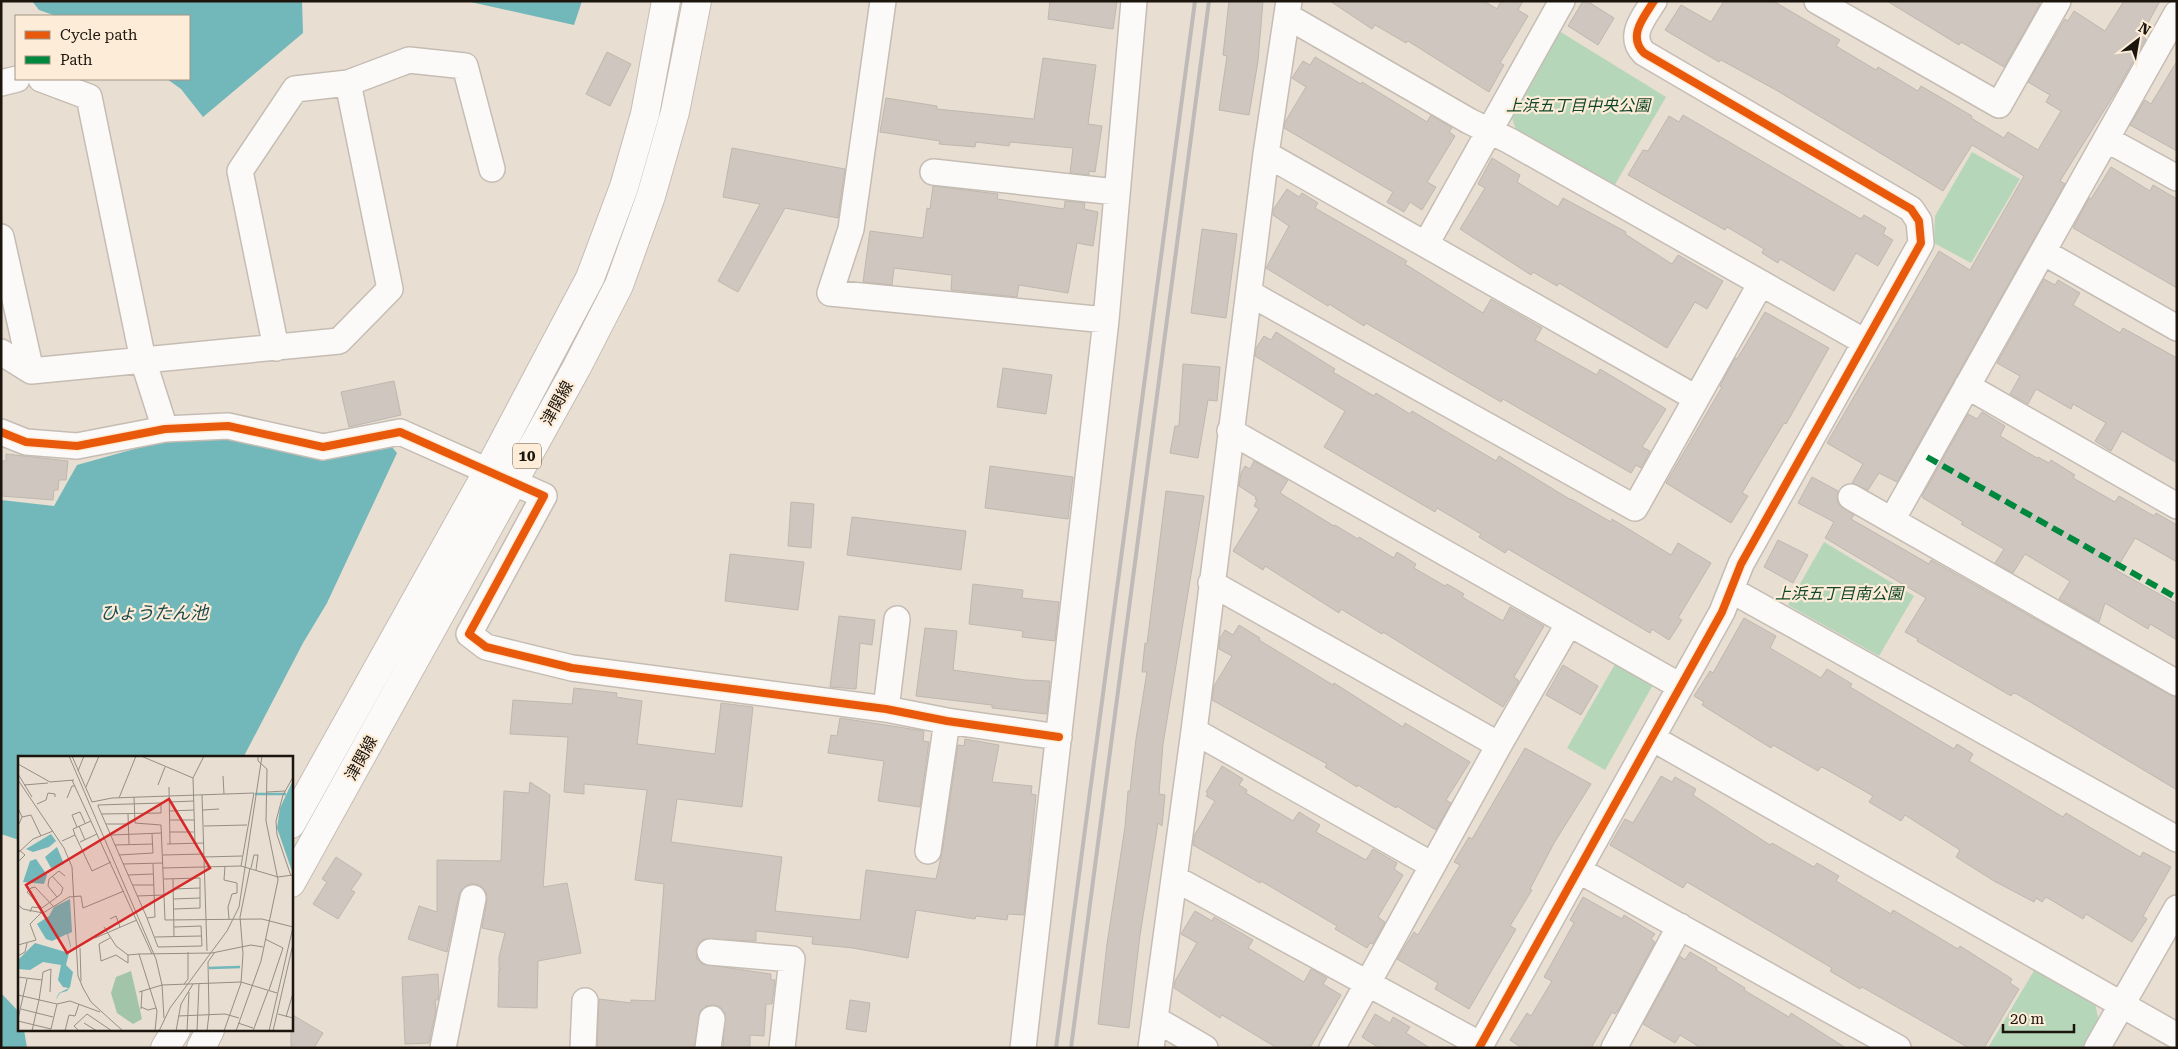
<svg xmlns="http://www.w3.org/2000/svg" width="2178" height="1049" font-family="'Roboto Serif','Noto Sans JP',serif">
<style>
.green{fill:#b5d6b9}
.water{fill:#72b7b9}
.building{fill:#cfc7bf;stroke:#bfb8af}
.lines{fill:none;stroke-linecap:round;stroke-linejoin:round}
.minor-casing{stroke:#c5bdb4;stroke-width:28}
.major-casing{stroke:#c5bdb4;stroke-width:30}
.minor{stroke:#fcfaf8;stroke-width:25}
.major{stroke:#fcfaf8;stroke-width:28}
.rail{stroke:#bdbab7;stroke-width:4}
.quiet{stroke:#00873e;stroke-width:6;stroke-dasharray:12 6;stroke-linecap:butt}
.cycleway-casing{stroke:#fdecd7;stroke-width:11}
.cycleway{stroke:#e8590c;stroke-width:8}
.labels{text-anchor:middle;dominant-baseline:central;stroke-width:4.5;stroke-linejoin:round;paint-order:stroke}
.shield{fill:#fdecd7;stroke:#5f564a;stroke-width:1}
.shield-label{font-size:15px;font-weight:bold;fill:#1b150e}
.park-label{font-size:16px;font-style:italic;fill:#10472b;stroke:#fdecd7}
.street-label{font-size:16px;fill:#1b150e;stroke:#fdecd7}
.water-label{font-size:18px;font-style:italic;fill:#1e4b4f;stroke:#fdecd7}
.inset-river{fill:none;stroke:#72b7b9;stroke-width:2.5}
.inset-road{fill:none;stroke:#968e84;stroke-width:1}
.view{fill:#d62828;fill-opacity:0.15;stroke:#d62828;stroke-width:2.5}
.inset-edge{fill:none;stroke:#1b150e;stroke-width:2.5}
</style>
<rect width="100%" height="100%" fill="#e8ded2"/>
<path class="green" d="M1559,31L1666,97L1614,186L1516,130L1511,115Z
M1972,152L2020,179L1971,263L1934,243L1935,216Z
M1824,542L1914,596L1879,656L1788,605Z
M1618,659L1654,683L1605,770L1567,748Z
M2035,969L2095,1003L2099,1023L2084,1048H1988Z"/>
<path class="water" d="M32,1H302L303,33L203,117L181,89L167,79H189V16H56L39,10Z
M466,1H582L574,25Z
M220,438L290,453L323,456L391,446L397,453L327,603L303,643L243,758H19V840L1,834V500L54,506L77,465L163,441Z
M1,993L19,1012V1030H24L27,1048H1Z"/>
<path class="building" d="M1050,1H1117L1113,29L1048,19Z
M1229,1H1263L1258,61L1249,115L1219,110L1227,56L1223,55Z
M1330,1H1484L1497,9L1501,1H1523L1518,10L1528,16L1500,63L1504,65L1489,92L1408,41L1406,43L1375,25L1372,29Z
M1583,1H1587L1614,18L1598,45L1568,26Z
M1724,1H1773L1840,40L1836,46L1876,70L1878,67L1918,91L1921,86L1972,116L1971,118L2004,138L2008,132L2038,150L2061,111L2046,102L2050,95L2028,82L2065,19L2068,21L2074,11L2105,31L2124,1H2160L2143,32L2148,35L2120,85L2060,181L2065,184L1897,482L1879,473L1868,490L1852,483L1863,464L1827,443L1939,251L1970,270L2024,176L1972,145L1943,191L1776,90L1721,60L1719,62L1665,30L1681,5L1711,22Z
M1887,1H2036L2040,4L2004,67L1961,42L1959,45Z
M607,52L631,64L610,106L586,94Z
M1315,57L1361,84L1362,82L1427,122L1431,115L1452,128L1449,132L1455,136L1427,182L1436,187L1422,210L1410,202L1404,212L1387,202L1393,192L1284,128L1285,122L1306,87L1292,78L1303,61L1310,65Z
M1043,58L1096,65L1088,124L1102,126L1095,172L1089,171V175L1070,173L1073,148L1010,142L1009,146L976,142L975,147L939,144L940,141L880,132L886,98L937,106V109L1034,119Z
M2177,61V151L2130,125L2145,100L2151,104Z
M1683,115L1861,219L1864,215L1886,228L1883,234L1893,240L1878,266L1856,253L1834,291L1780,259L1778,263L1762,253L1764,249L1749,240L1727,227L1725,230L1628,175L1643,150L1648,151L1669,116L1679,122Z
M732,148L845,169L838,218L785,208L738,292L718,281L760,204L723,197Z
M1492,158L1520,175L1517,182L1558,207L1563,198L1626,232L1625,234L1672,264L1678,255L1723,281L1707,309L1695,302L1667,348L1559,283L1557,286L1533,272L1531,275L1460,229L1485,188L1478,184Z
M2111,167L2150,191L2153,185L2177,199V288L2073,228L2089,198L2091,199Z
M933,186L998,194L997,199L1064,209L1065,201L1085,203L1084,209L1098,212L1093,246L1077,243L1068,293L1019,285L1017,297L951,290L952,275L894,268L892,285L863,282L870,231L923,238L927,208L930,209Z
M1287,189L1299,197L1302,193L1318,203L1315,208L1407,261L1405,264L1483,313L1491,299L1542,328L1535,340L1597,375L1600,369L1666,409L1642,447L1650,451L1641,468L1636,465L1631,473L1503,399L1501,402L1366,323L1364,326L1329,304L1328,306L1266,268L1289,226L1273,215V210Z
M1202,229L1237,234L1226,318L1191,313Z
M2044,279L2055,285L2058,280L2080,293L2073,305L2120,333L2123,328L2177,358V463L2122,431L2111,451L2095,441L2106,423L2073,404L2071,409L2036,389L2028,404L2010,394L2020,376L1997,363Z
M1765,312L1829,348L1786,424L1784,423L1742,493L1748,496L1731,523L1666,483L1722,387L1720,386L1735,358L1737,359Z
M1276,332L1335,369L1333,372L1374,396L1376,393L1410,414L1412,411L1496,461L1499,456L1571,500V499L1611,522L1612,519L1671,555L1678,543L1711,563L1678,618L1682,620L1669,640L1652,629L1650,633L1508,549L1505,553L1479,537L1481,534L1437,508L1435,512L1324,447L1345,411L1255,356L1256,348L1264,336L1271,340Z
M1183,364L1220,367L1217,401L1208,400L1198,458L1170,453L1175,426H1179Z
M1003,368L1052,375L1046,414L997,407Z
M394,381L401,415L349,427L341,392Z
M1982,412L2005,426L2000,436L2037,458L2038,457L2049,463L2051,460L2075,475L2073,478L2115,502L2119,496L2154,516L2156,513L2177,525V562L2135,538L2116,570L2177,604V640L2150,624L2148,629L2105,603L2099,622L2059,599L2070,581L2025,554L2013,573L1995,563L2004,549L1961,524L1963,522L1923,498L1922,496L1968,414L1977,419Z
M6,454L68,461L66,480H59L58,490H54L53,500L1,496V461H6Z
M1254,461L1288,480L1280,493L1334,526L1335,525L1358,539L1359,537L1394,558L1397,552L1416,564L1414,568L1445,586L1447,584L1464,594L1462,597L1503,621L1510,607L1544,626L1514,677L1519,681L1503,707L1383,632L1382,634L1341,609L1339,613L1265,566L1263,570L1233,551L1259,509L1254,506L1257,500L1255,499L1256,497L1239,486L1241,473L1245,466L1250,469Z
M990,466L1073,477L1068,519L985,508Z
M1812,477L1838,491L1837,498L1838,504L1854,515L1851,519L1929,564L1931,560L2170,695L2177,697V790L2017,694L2013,693L2011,696L1917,641L1918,639L1905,632L1926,598L1825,538L1834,522L1798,503Z
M1166,491L1204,496L1163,744L1159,794L1165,795L1162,826L1158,823L1140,935L1129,1028L1098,1024L1107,944L1125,827L1128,791H1130L1136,739L1147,672H1142L1145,643L1147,644Z
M791,502L814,504L811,548L788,546Z
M852,517L966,531L961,570L847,555Z
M1778,540L1808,555L1793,583L1764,567Z
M730,554L804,562L798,610L725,601Z
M973,584L1023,590L1022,598L1059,602L1055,641L1022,637L1023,631L969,624Z
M839,616L875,620L872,645L860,643L856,689L830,687Z
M1744,618L1776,636L1770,648L1821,678L1827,669L1852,684L1850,687L1954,749L1957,744L1973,754L1969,761L2063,817L2066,813L2140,857L2143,852L2171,867L2143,916L2147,919L2132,942L2086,914L2083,919L2046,897L2042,902L2036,898L2034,902L1994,881L1956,857L1960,850L1905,815L1901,821L1869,802L1873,796L1824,768L1821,767L1818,771L1773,745L1771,748L1702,705L1704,702L1694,696L1710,671L1713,673Z
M1239,625L1260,638L1259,640L1333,685L1334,683L1403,727L1405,723L1470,762L1446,800L1451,803L1436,830L1397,806L1396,808L1358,785L1357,787L1325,767L1327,764L1212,700L1214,686L1232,656L1219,649L1220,638L1225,630L1233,635Z
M925,628L957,631L953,670L1025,680L1050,681L1047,714L992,708V705L916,696Z
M1563,665L1598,686L1581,715L1546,695Z
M574,688L617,693L616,697L642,701L637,744L715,754L721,703L753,707L742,807L677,799L671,842L782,857L775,911L860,920L866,870L936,879L942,853L958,745L964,746L965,739L999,745L992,782L1032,786L1031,794L1036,795L1024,915L1008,914L1007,920L976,916L975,919L916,910L908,958L853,948L812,944L813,937L756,931V941L704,939L699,943L696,951L697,959L702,964L771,974V980H775L772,1004H766L764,1036L750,1035V1048H723L725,1014L720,1007L713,1005L706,1006L700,1011L694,1048H597L599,999L631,1003V1000L655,1001L664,884L635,880L647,790L584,784V794L564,792L568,737L510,734L513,700L572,704Z
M840,718L924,731L923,741L929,742L920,807L878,801L884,761L828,753L831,735L837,736Z
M1525,748L1591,784L1554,843L1530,889L1532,890L1510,926L1516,929L1469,1009L1435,989L1438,983L1397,959L1414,932L1418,935L1460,865L1454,862L1469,837L1472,839Z
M1222,766L1243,779L1239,785L1247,790L1246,793L1293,821L1299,812L1320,825L1316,832L1366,860L1373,849L1397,863L1394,869L1403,875L1378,917L1385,922L1373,944L1370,943L1367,948L1335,929L1337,926L1261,881L1260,883L1193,845L1195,834L1215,801L1206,796L1208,793L1206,792Z
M1661,776L1672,782L1675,777L1696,789L1693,795L1770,845L1772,843L1814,867L1817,863L1839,876L1836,881L1891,914L1893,910L1958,949L1960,946L2012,979L2010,983L2019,989L1984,1048H1969L1862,987L1860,989L1830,971L1832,968L1687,882L1683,888L1610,845L1625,819L1633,823Z
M530,782L550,795L543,887L567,883L581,953L538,961L537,1008L498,1007L499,969H501L499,968V957L505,933L482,928L487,900L486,893L482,887L476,884H469L462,889L459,895L447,952L408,939L419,906L437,912V860L501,861L504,791L529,793Z
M336,857L362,874L351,890L355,892L338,919L313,904L327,882L322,879Z
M1583,897L1622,919L1624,915L1655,934L1651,939L1655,942L1619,1009L1615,1014L1612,1012L1591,1048H1522L1510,1040L1527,1013L1531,1016L1552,981L1544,977L1574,923L1570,920Z
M1195,911L1212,921L1214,917L1253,940L1248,948L1304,982L1311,969L1322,975L1327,978L1323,984L1341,995L1310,1048H1277L1222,1015L1220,1018L1174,988L1175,981L1197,943L1181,934Z
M1690,952L1717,968L1716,970L1745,988L1744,990L1789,1017L1791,1013L1846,1048H1701L1680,1035L1675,1043L1643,1024L1680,956L1685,960Z
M438,974L439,993L438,1000H435L436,1010L429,1043L405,1044L402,977Z
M850,1000L870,1003L866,1032L846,1029Z
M291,1014L323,1033L314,1048H291Z
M1375,1014L1390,1023L1393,1017L1410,1027L1406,1033L1430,1048H1379L1362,1037Z"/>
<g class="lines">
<defs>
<path id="minor" d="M883,1L851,229L830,293L1106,320
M1817,1L1999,105L2058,1
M1287,16L1469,121L1510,141L1865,342
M41,79L89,97L143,360L165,429
M1,83L17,79
M2106,139L2177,178
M1266,154L1696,398
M933,172L1116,192
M1,237L31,371
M1426,244L1562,1
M2043,252L2177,328
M1249,293L1635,508L1761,283
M276,348L240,171L295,89L348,83L409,60L465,66L492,169
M1,352L31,371L339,341L390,289L348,83
M1967,386L2177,506
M1230,431L1680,686
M1,432L26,442L77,446L165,429L228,426L323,447L400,432L544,496L469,634L486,647L572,668L886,709L947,721L1059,737
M1851,497L2177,683
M1892,520L2177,13
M1211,583L1499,745
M1731,590L2177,839
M886,709L897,619
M1194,731L1432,865
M1652,738L2177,1036
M928,851L947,721
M1578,870L1898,1048
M1174,878L1481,1045
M710,952L792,959L782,1048
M1155,1019L1205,1048
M443,1048L473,898
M583,1048L585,1001
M708,1048L712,1019
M1023,1048L1106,320L1134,1
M1151,1048L1194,731L1266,154L1289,1
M1332,1048L1499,745L1569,623
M1479,1048L1722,612L1741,564L1921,243L1919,221L1911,209L1644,53C1627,36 1644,17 1654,1
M1614,1048L1680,926
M2097,1048L2177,908"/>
<path id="major" d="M291,824L488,471L590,278L624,187L645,114L666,1
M291,883L577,367L619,285L651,196L675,112L697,1
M165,1048L176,1030
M201,1048L210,1030"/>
</defs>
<use href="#minor" class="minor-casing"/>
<use href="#major" class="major-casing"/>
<use href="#minor" class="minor"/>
<use href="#major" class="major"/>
<path class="rail" d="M1056,1048L1195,1
M1071,1048L1209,1"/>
<path class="quiet" d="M1927,457L2177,598"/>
<defs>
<path id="cycleway" d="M1,432L26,442L77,446L165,429L228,426L323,447L400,432L544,496L469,634L486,647L572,668L886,709L947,721L1059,737
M1479,1048L1722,612L1741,564L1921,243L1919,221L1911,209L1644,53C1627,36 1644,17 1654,1"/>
</defs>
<use href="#cycleway" class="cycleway-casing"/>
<use href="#cycleway" class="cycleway"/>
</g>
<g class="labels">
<rect class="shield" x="513" y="443.5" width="28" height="25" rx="4"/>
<g class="shield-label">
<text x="527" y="456">10</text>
</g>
<g class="park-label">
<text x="1578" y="105">上浜五丁目中央公園</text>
<text x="1839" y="593">上浜五丁目南公園</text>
</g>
<g class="street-label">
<text transform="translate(557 403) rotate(-61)">津関線</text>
<text transform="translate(361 758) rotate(-61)">津関線</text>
</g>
<g class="water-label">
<text x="154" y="612">ひょうたん池</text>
</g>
</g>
<g transform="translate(18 756)">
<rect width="275" height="275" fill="#e8ded2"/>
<path d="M113,215L124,263L115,268L99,257L93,237L98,221Z" fill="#a2c4a8"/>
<path d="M275,24V118L259,72L262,52ZM33,78L38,85L31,91L15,96L8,93ZM39,91L46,108L33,112L27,101ZM18,103L29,119L26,128L5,126L12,105ZM52,143L54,176L50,178L53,190V193L49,178L34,185L28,183L19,168L31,160L36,151ZM17,187L51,197L48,209L55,216L52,231L49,235L42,237L37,245L41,237L51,232L45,231L40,224L43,209L25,206L12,214L0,213V204Z" fill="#72b7b9"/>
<path class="inset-river" d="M237,38H268M191,212L222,211"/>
<path class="inset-road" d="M51,0L138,203L144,229L146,262M54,0L74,46L94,42L236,37L223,110M123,0L175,22M0,8L32,26L56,24M60,15L66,0M0,18L14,41M205,20L206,38M0,24L46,92L54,111L60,220L65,232L73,246L105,275M54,24L134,198M6,29L30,27M140,29L147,11M68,31L81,0M151,31L152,88M249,36L267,35M184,39L189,195M116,41L117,67L143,69L147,164L244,163L275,171M49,42L54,30H57M101,42L118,0M151,46L176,45M19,48L28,44L30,37L37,38V41M0,52L4,61L0,70M185,54L201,53M151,55L176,54M84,58L143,57V47L80,49V50L97,89L129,162L140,191L184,190L183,170L156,171M110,58L111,88M4,61L13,59L23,80M152,64H176M88,68H110M61,70L67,84M186,70L229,69M59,71L54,59L62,56L67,67M152,76H176M57,79L74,115L93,106M93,79L144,77M44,85L57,79L55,73L73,65M62,86L79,78M149,88L186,87M177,88L175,22L186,0M97,89L135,88M0,93L7,99L0,106M0,97L15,83L35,75M101,99L135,97L134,78M145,99L186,98M186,101L224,100M105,108L145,107M207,110L206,124L219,127V137L214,138L210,151L211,163M145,112L223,110L260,121L275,119M233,112L236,99H240L238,114M110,119L135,118M273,120L259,79L258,65L265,39L275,21M146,123L182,122V152L156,153M155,123L156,181M115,129H136M155,133L182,132M119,140L146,139M39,141L30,130L31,123L41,115L47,120M155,143L182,142M0,149L5,153L25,157L51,141L63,140L65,152L106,135M23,151L9,136L13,132L17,131L35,150M12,156L14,151L24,152L43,138L45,132L34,120M129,162L137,161L135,108M92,163L98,160L102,171M86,171L98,190L110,199M137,181L183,180M77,182L119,164M92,182L81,188L83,205L98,199L110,207V199L121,198M247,183L265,192L251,234M0,189L18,184L12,168L23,157M62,192L63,225M0,200L7,196L9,187M0,221L24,224L21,244M24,224L25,216L33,213L32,236M166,228L170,223V196M121,236L144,229L223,226L259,237M0,239L39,248L52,245L82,256M123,251L130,254L138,252M3,253L35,261M123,253L124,235M260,258L275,262M160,260L207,258L221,262M268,261L275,237M0,263L9,223M0,265L33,273L39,248M66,267L79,275M220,267L235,272M14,275L21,244M47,275L51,259L57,260L61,248M61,275L56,270L69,258L94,275M137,275L139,255L121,198L194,197L233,189L245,191M141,275L152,252L209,175L221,151L244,0M158,275L163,248L175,228M169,275L171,236M179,275L181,228M189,275L191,258L190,206L197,196M206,275L223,227L225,198L222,161L232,112M218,275L243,205L260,124L248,65L249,13L240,5V0M235,275L250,235M251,275L275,171M255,275L275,188"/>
<path class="view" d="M151,43L192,112L49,197L8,129Z"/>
<rect width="275" height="275" class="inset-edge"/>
</g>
<rect width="2178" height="1049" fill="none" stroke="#1b150e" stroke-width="5"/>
<rect x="15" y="15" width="175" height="65" fill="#fdecd7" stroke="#a39687"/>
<rect x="25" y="31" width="25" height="8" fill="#e8590c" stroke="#a39687"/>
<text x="60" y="40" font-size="15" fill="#1b150e">Cycle path</text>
<rect x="25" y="56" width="25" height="8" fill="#00873e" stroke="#a39687"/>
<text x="60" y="65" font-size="15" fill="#1b150e">Path</text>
<g transform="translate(2138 40) rotate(31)" stroke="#fdecd7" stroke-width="4" paint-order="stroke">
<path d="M0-4L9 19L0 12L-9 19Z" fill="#1b150e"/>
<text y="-8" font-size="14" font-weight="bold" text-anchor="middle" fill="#1b150e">N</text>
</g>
<path d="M2003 1024v8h71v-8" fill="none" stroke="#1b150e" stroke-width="2.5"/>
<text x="2010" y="1024" font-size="15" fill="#1b150e" stroke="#fdecd7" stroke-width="4" paint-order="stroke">20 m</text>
</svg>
